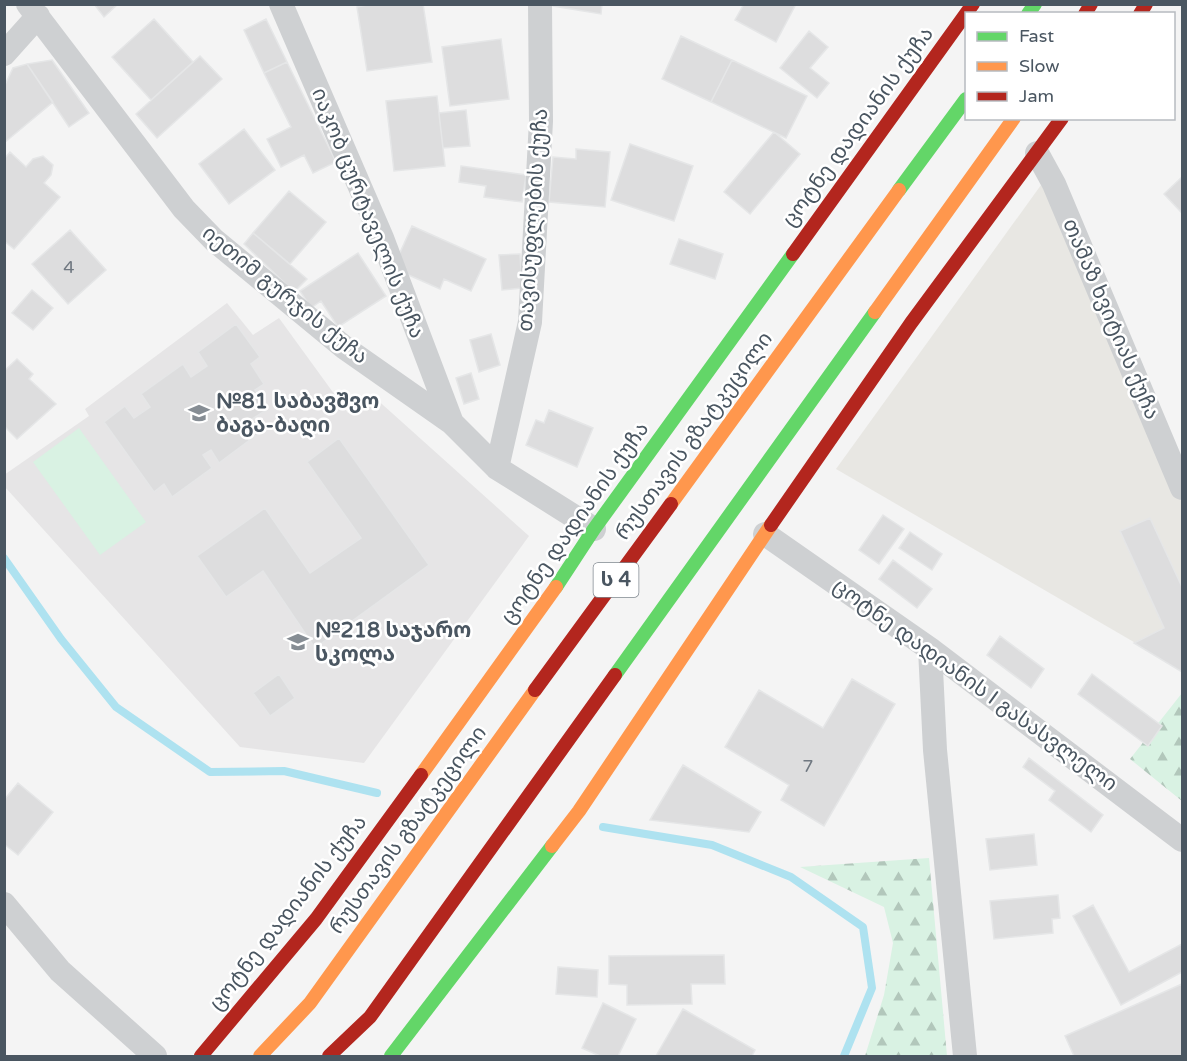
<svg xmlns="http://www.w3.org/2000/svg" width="1187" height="1061" font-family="'Varela Round','Noto Sans Georgian',sans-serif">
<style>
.commercial{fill:#e8e7e3}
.education{fill:#e6e5e6}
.green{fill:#d9f2e3}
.forest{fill:url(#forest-firs)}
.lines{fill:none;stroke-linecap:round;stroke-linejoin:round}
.stream{stroke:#aee2f0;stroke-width:8}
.building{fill:#ddddde;stroke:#e5e6e7;stroke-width:1.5}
.street{stroke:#ced0d2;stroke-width:24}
.fast{stroke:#63d668;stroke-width:14}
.slow{stroke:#ff974d;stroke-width:14}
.jam{stroke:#b3261e;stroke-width:14}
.labels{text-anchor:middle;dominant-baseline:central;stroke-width:5;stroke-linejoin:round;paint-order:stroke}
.number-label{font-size:18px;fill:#707881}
.shield{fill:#fff;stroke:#808990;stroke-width:1.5}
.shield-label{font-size:20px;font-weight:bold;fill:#4a5661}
.street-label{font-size:21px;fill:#4a5661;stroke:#fff}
.poi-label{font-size:21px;font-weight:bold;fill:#4a5661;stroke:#fff;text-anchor:start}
</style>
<defs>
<pattern id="forest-firs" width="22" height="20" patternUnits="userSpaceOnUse" patternTransform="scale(1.5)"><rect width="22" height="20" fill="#d9f2e3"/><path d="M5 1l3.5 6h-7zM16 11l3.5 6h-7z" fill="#b2c7bb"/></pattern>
</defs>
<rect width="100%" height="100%" fill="#f4f4f4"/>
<path class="commercial" d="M1041,185L1057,211L1182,503V670L836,469Z"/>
<path class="education" d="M227,303L253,335L279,318L348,413L373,396L529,536L364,763L240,747L5,487L4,475L89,416L85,409Z"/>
<path class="green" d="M79,428L146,522L100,555L33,462Z"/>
<path class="forest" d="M1182,693V801L1130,759Z
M929,858L947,1056H865L884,995L893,943L884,907L800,867Z"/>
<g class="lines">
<path class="stream" d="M4,558L61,639L116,707L210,772L284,771L377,793
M603,827L712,845L791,877L863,927L872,988L844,1056"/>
</g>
<path class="building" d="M94,4H118L104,17Z
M372,4H423L432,62L367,71L357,7Z
M553,4H602L601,14L553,6Z
M744,4H796L776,42L735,20Z
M154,19L193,62L151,100L112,57Z
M266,19L287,62L264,73L244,30Z
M809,31L828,47L810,68L829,83L817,98L780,68Z
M681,36L732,60L711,102L662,79Z
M501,39L509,99L450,106L442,47Z
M200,56L222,79L157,138L136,114Z
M52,60L89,113L69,127L27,64Z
M732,60L807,96L786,138L711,102Z
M287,62L336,162L313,173L304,155L281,167L267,139L291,127L264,73Z
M27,64L53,102L4,143V87L13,68Z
M437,96L445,166L394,171L386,101Z
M466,110L470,146L443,148L439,113Z
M244,129L275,170L229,204L199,164Z
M774,132L800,154L750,214L724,192Z
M630,144L693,166L674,221L611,200Z
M576,149L610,152L605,207L549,202L553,157L576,159Z
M10,152L26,167L33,159L43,156L53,165L51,175L44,183L60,197L14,249L4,241V159Z
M461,166L526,175L522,202L484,197L486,186L459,182Z
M1182,177V213L1164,194Z
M289,191L326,222L290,264L253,233Z
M412,226L486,259L471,291L444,279L440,289L393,268Z
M70,230L106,270L68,304L32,264Z
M253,233L307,279L294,292L244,244Z
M679,239L723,254L715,279L670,264Z
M358,253L386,296L338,327L321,301L311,308L300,291Z
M520,254L522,288L502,290L499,255Z
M32,290L53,308L33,330L12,313Z
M236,324L260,357L251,364L264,384L255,390L268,409L249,421L258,434L219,463L211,450L203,455L212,468L172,497L164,484L154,492L104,422L125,406L134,418L150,407L141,394L183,364L191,377L207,366L198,352Z
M491,334L500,365L479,372L470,340Z
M17,359L33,374L29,379L56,404L17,439L4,426V371Z
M471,373L479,399L464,404L456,378Z
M549,410L593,428L577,467L526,445L536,420L544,423Z
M339,438L429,565L315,648L263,571L226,597L197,556L265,508L310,573L361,538L307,462Z
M883,515L904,529L879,564L859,550Z
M1150,518L1182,587V672L1134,643L1164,628L1120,531Z
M910,532L942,554L932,570L899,548Z
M893,560L932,589L917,608L879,579Z
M1000,636L1044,669L1031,688L987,655Z
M279,674L295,698L270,716L253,693Z
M1092,674L1162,726L1148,746L1078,694Z
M852,679L895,704L824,826L781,800L789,785L725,747L759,690L823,728Z
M1029,758L1103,815L1091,832L1049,800L1055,791L1023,767Z
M683,765L761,812L749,832L650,820Z
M18,783L53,812L18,855L4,844V800Z
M1034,834L1037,865L990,870L986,839Z
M1058,895L1060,918L1052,919L1053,933L994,939L990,901Z
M1093,905L1129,972L1182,944V972L1121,1005L1073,916Z
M724,955L725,984H691L692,1004L627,1005V985L609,984V956Z
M558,967L598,970L597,997L556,994Z
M1182,984V1056H1074L1065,1036Z
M603,1003L636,1019L618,1056H600L582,1048Z
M683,1009L755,1050L752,1056H656Z"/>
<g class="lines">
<path class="street" d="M28,4L184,209L214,240L345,348L452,423L497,468L594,529
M281,4L382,238L452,423
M4,54L38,16
M1037,153L1054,184L1182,488
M497,468L530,322L541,121L540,4
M765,534L930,649L1182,840
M930,649L935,750L965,1056
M4,904L60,971L155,1056"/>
<path class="fast" d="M1028,14L1035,4
M899,190L966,99
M556,587L594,529L793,254
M615,675L875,312
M391,1056L552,846"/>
<path class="slow" d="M875,312L1014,118
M671,504L899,190
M421,775L556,587
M552,846L579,811L771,525
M260,1056L310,1003L535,690"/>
<path class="jam" d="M1085,14L1091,4
M1140,14L1146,4
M793,254L973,4
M771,525L911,323L1062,118
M535,690L671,504
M201,1056L316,919L421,775
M329,1056L370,1017L615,675"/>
</g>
<defs>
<symbol id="school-bare" viewBox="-9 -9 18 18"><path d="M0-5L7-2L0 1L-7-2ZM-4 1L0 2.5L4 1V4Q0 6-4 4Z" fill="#868d94" stroke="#fff" stroke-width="2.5" paint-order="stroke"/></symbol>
</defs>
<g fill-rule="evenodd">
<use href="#school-bare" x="184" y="398" width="30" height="30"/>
<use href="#school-bare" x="283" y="627" width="30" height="30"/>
</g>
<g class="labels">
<g class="number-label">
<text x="69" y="267">4</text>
<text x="808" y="766">7</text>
</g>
<rect class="shield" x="593.5" y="563" width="45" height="34" rx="4.5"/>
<g class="shield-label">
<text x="616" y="580">ს 4</text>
</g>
<g class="street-label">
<text transform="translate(858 127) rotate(-54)">ცოტნე დადიანის ქუჩა</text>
<text transform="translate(368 213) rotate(68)">იაკობ ცურტაველის ქუჩა</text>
<text transform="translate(533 220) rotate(-86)">თავისუფლების ქუჩა</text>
<text transform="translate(285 295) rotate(39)">იეთიმ გურჯის ქუჩა</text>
<text transform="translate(1111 319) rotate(67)">თამაზ ხვიტიას ქუჩა</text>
<text transform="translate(694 436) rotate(-54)">რუსთავის გზატკეცილი</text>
<text transform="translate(575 523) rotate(-55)">ცოტნე დადიანის ქუჩა</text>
<text transform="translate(975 685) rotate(36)">ცოტნე დადიანის I გასასვლელი</text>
<text transform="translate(408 830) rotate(-54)">რუსთავის გზატკეცილი</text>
<text transform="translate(288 913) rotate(-52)">ცოტნე დადიანის ქუჩა</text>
</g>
<g class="poi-label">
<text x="216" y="401">№81 საბავშვო<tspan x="216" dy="24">ბაგა-ბაღი</tspan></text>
<text x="315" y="630">№218 საჯარო<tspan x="315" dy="24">სკოლა</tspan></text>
</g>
</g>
<rect width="1187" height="1061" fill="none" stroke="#4a5661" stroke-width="12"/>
<rect x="965" y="12" width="210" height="108" fill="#ffffff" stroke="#b7bbc0" stroke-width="1.5"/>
<rect x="977" y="32" width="30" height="9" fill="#63d668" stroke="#b7bbc0" stroke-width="1.5"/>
<text x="1019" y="42" font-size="18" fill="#4a5661">Fast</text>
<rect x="977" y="62" width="30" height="9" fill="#ff974d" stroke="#b7bbc0" stroke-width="1.5"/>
<text x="1019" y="72" font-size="18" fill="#4a5661">Slow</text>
<rect x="977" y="92" width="30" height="9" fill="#b3261e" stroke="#b7bbc0" stroke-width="1.5"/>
<text x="1019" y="102" font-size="18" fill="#4a5661">Jam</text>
</svg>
